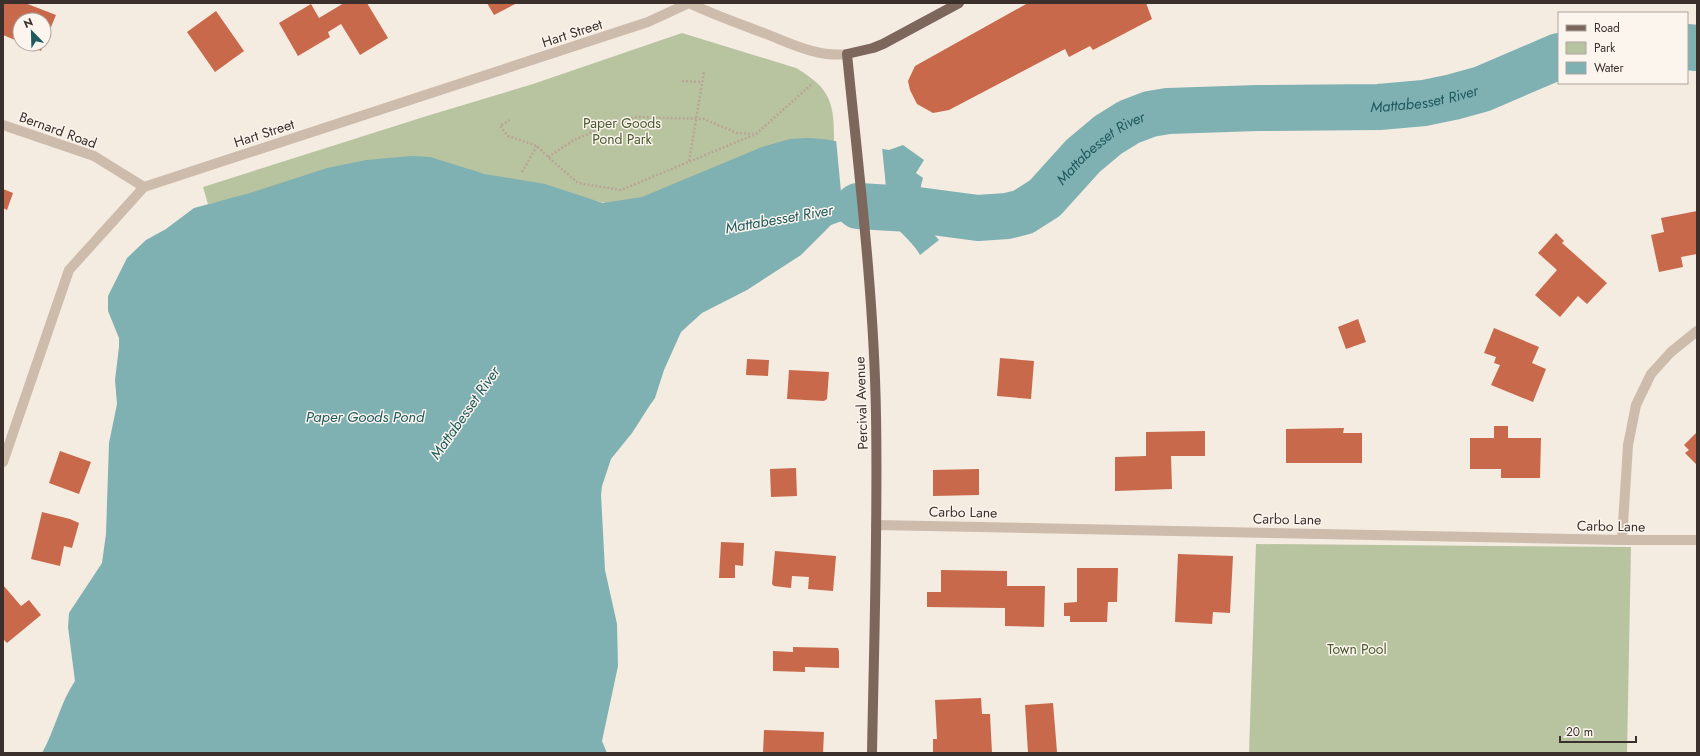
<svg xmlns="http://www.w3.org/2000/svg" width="1700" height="756" font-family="Jost,sans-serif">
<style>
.green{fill:#b8c4a0}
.water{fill:#7fb0b2}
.pier{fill:#f4ebe1}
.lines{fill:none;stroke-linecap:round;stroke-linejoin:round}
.river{stroke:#7fb0b2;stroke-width:46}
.building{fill:#c8694b}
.path{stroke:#b9a596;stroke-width:2.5;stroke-dasharray:2 2;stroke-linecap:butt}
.minor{stroke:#cdbbac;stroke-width:10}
.primary{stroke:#7d675c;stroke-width:10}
.labels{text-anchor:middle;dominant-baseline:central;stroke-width:3;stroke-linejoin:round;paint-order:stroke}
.street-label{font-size:14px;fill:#3b302b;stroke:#fbf5ee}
.park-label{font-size:14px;fill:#4a5a2e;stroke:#fbf5ee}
.water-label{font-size:15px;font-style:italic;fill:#1f5a5e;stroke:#fbf5ee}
</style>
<rect width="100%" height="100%" fill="#f4ebe1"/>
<path class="green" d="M682,33L796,68C832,89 834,104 834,143L626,208L423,159L208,204L203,187L430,115L533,84Z
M1256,544L1631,547L1627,753H1249Z"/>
<path class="water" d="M807,138L823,139L889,150L903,145L924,160L916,173L923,178C915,203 922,221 939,240L920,255C914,244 904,236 895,226L853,220L839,222L831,225L801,255L747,290L702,313L681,332L664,370L655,398L650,405L632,433L611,459L602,486L601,495L605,570L617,624L618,666L602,741L607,753H42C55,730 60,703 75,681L68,627L69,613L102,563L106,534L109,443L117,404L115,380L119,347V338L108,311V296L127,258L146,240L166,229L194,208L250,193L327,168L366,160L411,156L430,157L485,174L545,184L603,203L642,197L762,147L790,139Z"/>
<path class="pier" d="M836,139L882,147L890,227L853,222L844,224Z"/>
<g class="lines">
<g class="river">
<path d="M1687,47L1697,48"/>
<path id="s1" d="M858,206L910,209L978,218L1007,216L1023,212L1045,198L1083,156L1108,135L1129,122L1150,114L1168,111L1258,108L1379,107L1424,103L1453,97L1482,89L1559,56"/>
</g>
</g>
<path class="building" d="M3,3H25L56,15L41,51L24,44H44V20H20V42L3,35Z
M344,3H367L388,38L360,55L341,24L328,32L330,37L298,56L279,23L311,4L319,18Z
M487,3H517L494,15Z
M1028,3H1146L1152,19L1093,50L1090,46L1069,57L1065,49L949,110L933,113L917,104L910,90L908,81L915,66Z
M216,11L244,51L215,72L187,32Z
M3,189L13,193L7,210L3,208Z
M1697,211V254L1681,257L1683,267L1659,272L1651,235L1664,232L1661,218Z
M1556,233L1564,241L1562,243L1607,283L1587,304L1578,296L1560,317L1535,295L1557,270L1538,253Z
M1358,319L1366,342L1346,349L1338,327Z
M1494,328L1539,347L1532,363L1546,369L1533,402L1491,385L1500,365L1494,363L1496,357L1484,353Z
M1000,358L1034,361L1031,399L997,396Z
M747,359L769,360L768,376L746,375Z
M789,370L829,372L827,399L824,401L787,399Z
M1494,426H1508V438H1541L1540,478H1501V469H1470V438H1494Z
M1344,428L1343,433H1362V463H1286V429Z
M1205,431V456H1171L1172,489L1115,491V457L1146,456V432Z
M1697,432V465L1685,453L1689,450L1684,445Z
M60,451L91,462L79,494L49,483Z
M796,468L797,496L771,497L770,469Z
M979,469V495L933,496V470Z
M42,512L70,519L79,523L72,548L64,546L60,566L31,559Z
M721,542L744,543L743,566L735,565V578H719Z
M775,551L836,556L833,591L808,589L809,577L792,576L791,588L774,586L772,584Z
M1178,554L1233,556L1230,613L1213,612L1212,624L1175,622Z
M1077,568H1118L1117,602H1108L1107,622H1070V616H1064V603L1077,602Z
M941,570L1007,571V586H1045L1044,627L1005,626V608L927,607V592H941Z
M3,585L21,606L29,600L41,615L7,643L3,639Z
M793,647L838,648L839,651V668L805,667V672L773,671V651L793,652Z
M981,698L982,714H990L992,753H933V739H937L935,700Z
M1053,703L1057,752L1028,753L1025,705Z
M764,730L824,732L823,753H763Z"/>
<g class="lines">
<path class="path" d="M682,81L702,82
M510,120L500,126L508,136L537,146L548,157L578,183L621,190L756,134L813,83
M548,157L574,140L604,127L637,117L704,119L737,133L753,134
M689,161L704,72
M522,172L537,146"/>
<path class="minor" d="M689,3C712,14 737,23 761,32C788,42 817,58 847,54
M3,125L94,156L144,187
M3,462L69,270L144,187L648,22L689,3
M876,525L1622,540H1697
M1622,540L1628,445L1636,405L1651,374L1671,352L1697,331"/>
<path class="primary" d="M872,753C874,641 878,528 876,415C874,295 859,174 847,54L873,48L883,44L959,3"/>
</g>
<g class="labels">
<g class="street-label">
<text transform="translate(572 33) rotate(-18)">Hart Street</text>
<text transform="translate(58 130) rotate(20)">Bernard Road</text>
<text transform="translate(264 133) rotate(-18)">Hart Street</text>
<text transform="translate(861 403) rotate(-92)">Percival Avenue</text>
<text transform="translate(963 512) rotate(1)">Carbo Lane</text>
<text transform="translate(1287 519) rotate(1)">Carbo Lane</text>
<text transform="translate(1611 526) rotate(1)">Carbo Lane</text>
</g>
<g class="park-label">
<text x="622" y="123">Paper Goods<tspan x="622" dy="16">Pond Park</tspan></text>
<text x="1357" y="649">Town Pool</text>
</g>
<g class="water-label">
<text stroke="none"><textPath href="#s1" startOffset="604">Mattabesset River</textPath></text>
<text stroke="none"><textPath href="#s1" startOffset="268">Mattabesset River</textPath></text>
<text transform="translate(779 219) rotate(-10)">Mattabesset River</text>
<text transform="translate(465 413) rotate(-55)">Mattabesset River</text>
<text x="365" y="417">Paper Goods Pond</text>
</g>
</g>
<rect width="1700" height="756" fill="none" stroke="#3b302b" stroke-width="8"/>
<rect x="1558" y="12" width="130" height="72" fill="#fbf5ee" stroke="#aea6a0"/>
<rect x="1566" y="25" width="20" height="6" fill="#7d675c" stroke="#aea6a0"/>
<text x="1594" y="32" font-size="12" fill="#3b302b">Road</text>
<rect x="1566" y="42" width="20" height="12" fill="#b8c4a0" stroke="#aea6a0"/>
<text x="1594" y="52" font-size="12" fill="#3b302b">Park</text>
<rect x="1566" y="62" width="20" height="12" fill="#7fb0b2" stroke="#aea6a0"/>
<text x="1594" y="72" font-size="12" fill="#3b302b">Water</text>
<g transform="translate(32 32) rotate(337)"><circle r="19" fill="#fbf5ee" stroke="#aea6a0"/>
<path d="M0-3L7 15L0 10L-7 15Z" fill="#1f5a5e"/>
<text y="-6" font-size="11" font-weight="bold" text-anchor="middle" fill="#3b302b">N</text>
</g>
<path d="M1560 736v6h76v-6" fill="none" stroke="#3b302b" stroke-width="2"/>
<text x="1566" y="736" font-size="12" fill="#3b302b" stroke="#fbf5ee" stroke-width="3" paint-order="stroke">20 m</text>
</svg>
